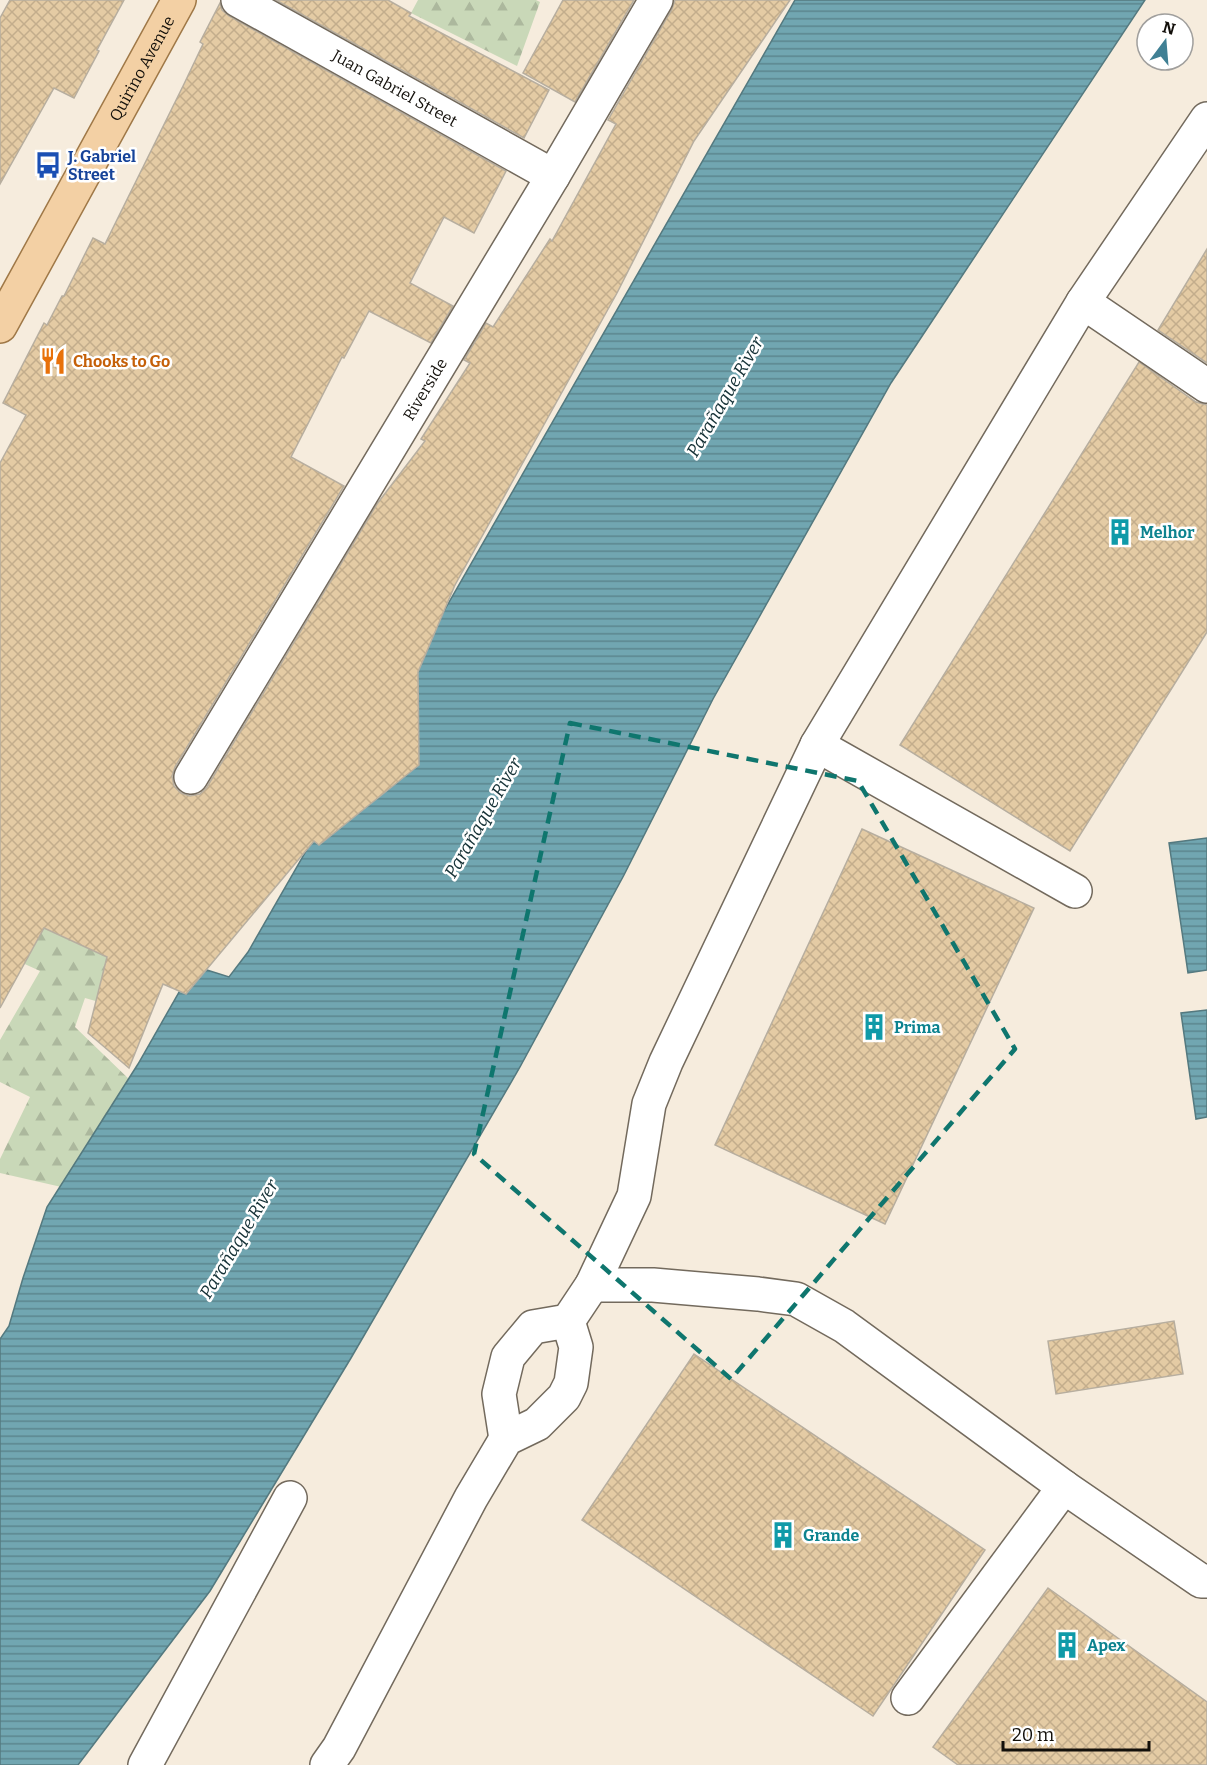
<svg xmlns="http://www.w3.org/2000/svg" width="1207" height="1765" font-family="Bitter,serif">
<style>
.forest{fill:url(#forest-firs)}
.water{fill:url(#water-rules);stroke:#54797f;stroke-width:1.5}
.building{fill:url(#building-cross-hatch);stroke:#b7ae9f;stroke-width:1.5}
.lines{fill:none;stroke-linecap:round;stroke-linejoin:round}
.minor-casing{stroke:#736a5d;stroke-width:36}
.major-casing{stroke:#9f7847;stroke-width:36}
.minor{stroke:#fff;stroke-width:33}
.major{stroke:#f3d0a4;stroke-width:33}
.marked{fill:none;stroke:#0f766e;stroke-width:4.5;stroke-dasharray:12 8;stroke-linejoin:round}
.labels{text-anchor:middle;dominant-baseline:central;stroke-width:5;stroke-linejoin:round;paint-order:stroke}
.street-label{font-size:16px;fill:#120f0a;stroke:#fff}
.transit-label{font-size:16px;font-weight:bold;fill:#164399;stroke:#fff;text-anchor:start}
.food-label{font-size:16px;font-weight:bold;fill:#c56008;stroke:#fff;text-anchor:start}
.culture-label{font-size:16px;font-weight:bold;fill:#0d838f;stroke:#fff;text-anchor:start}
.water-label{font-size:18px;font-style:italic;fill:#143035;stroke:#fff}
</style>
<defs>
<pattern id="forest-firs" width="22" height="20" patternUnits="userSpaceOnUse" patternTransform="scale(1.5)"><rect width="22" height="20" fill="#c9d8b8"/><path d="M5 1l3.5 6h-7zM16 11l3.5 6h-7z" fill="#acb89d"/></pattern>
<pattern id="water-rules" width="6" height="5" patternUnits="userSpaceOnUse" patternTransform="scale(1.5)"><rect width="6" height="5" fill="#71a6b1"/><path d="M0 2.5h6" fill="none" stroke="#5b868e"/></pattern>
<pattern id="building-cross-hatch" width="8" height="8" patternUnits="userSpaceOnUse" patternTransform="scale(1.5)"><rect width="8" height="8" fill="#e4cba4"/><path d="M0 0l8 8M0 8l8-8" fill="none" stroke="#c3ad8c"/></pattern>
</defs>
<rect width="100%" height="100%" fill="#f6ecdd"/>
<path class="forest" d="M418,0H536L540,2L517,66L411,13Z
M27,907L163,983L148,1016L85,998L75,1027L132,1082L79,1191L0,1173V1159L30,1097L0,1082V1040L40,971L5,955Z"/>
<path class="water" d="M795,0H1145L891,383L713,699L624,875L520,1067L351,1358L210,1591L78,1765H0V1339L9,1326L23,1278L47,1207L138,1064L194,966L229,977L248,952Z
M1207,838V970L1188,973L1169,843Z
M1207,1010V1117L1196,1119L1181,1013Z"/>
<path class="building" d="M10,0H124L97,50L99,51L74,98L54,88L0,184V18Z
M276,0H388L411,13L409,16L549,90L524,138Z
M563,0H634L575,102L523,73Z
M675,0H790L694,141L617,293L455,585L418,672L419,765L319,845L314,841L186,994L163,984L129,1068L88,1033L107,957L44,928L0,1008V463L26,415L3,403L44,323L47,325L62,296H64L93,238L105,244L184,84L203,44L200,42L220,3L222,10L229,16L506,171L474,233L444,217L410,283L453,306L431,343L369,311L344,358L342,357L291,457L344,486L175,767L172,776L174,786L181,793L190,796L200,794L207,787L377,504L425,441L421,439L470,363L464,360L486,323L493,327L550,239L552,241L616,124L608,120L672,9Z
M1207,249V363L1158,330Z
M1139,362L1196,402L1207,405V632L1070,851L900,745Z
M862,829L1034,908L885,1224L715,1145Z
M1174,1321L1183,1374L1056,1394L1048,1341Z
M694,1354L985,1550L873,1716L582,1520Z
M1048,1588L1207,1702V1765H958L933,1747Z"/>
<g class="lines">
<defs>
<g id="minor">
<path id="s1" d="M238,0L553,176"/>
<path d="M1083,302L1207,386"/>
<path d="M817,745L1075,891"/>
<path id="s2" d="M191,777L553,176L656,0"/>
<path d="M592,1285H653L758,1294L796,1299L844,1326L1064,1487L1201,1581H1207"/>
<path d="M506,1439L499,1394L508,1357L533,1327L568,1321L592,1285L634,1196L649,1104L666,1062L817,745L1083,302L1207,119"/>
<path d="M908,1698L1064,1487"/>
<path d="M145,1765L290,1498"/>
<path d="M327,1765L339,1748L471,1498L506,1439L537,1424L564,1397L571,1383L576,1347L568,1321"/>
</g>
<g id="major">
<path id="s3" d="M0,326L179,0"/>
</g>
</defs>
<use href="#minor" class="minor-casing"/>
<use href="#major" class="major-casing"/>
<use href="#minor" class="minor"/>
<use href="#major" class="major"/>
</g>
<path class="marked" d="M570,723L858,781L1015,1049L731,1379L474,1154Z"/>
<defs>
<symbol id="bus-bare" viewBox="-9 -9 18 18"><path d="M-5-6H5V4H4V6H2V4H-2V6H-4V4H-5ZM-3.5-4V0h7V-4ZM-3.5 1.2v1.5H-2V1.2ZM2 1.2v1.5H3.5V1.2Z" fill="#1a4fb4" stroke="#fff" stroke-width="2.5" paint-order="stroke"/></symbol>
<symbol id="restaurant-bare" viewBox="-9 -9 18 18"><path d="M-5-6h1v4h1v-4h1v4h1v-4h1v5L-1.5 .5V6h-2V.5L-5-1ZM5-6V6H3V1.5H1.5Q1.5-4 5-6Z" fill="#e8710a" stroke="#fff" stroke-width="2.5" paint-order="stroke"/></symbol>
<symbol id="building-bare" viewBox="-9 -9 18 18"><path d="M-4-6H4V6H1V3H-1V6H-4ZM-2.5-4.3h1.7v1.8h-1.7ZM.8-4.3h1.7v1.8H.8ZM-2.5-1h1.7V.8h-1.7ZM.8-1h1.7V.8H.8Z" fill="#0f9aa8" stroke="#fff" stroke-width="2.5" paint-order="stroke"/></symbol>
</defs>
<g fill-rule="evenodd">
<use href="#bus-bare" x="29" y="146" width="38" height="38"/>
<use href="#restaurant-bare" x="34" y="342" width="38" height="38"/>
<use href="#building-bare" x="1101" y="513" width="38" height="38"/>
<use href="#building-bare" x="855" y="1008" width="38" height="38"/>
<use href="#building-bare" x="764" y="1516" width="38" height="38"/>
<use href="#building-bare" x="1048" y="1626" width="38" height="38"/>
</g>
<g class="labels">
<g class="street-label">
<text stroke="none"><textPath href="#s3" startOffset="294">Quirino Avenue</textPath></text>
<text stroke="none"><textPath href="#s1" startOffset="180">Juan Gabriel Street</textPath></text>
<text stroke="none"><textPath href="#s2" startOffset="453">Riverside</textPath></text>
</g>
<g class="transit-label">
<text x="68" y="156">J. Gabriel<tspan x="68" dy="18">Street</tspan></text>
</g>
<g class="food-label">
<text x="73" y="361">Chooks to Go</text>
</g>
<g class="culture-label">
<text x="1140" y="532">Melhor</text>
<text x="894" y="1027">Prima</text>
<text x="803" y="1535">Grande</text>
<text x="1087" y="1645">Apex</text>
</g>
<g class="water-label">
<text transform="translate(725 397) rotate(-60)">Parañaque River</text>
<text transform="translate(483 818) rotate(-60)">Parañaque River</text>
<text transform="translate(239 1239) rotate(-59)">Parañaque River</text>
</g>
</g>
<g transform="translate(1165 42) rotate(16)"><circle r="28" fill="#ffffff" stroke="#a09f9d" stroke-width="1.5"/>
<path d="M0-4.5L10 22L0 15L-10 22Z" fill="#408094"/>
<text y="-9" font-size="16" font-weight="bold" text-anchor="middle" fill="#120f0a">N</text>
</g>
<path d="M1003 1741v9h146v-9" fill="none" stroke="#120f0a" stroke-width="3"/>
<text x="1012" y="1741" font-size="18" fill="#120f0a" stroke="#ffffff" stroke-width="4.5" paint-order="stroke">20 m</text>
</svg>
